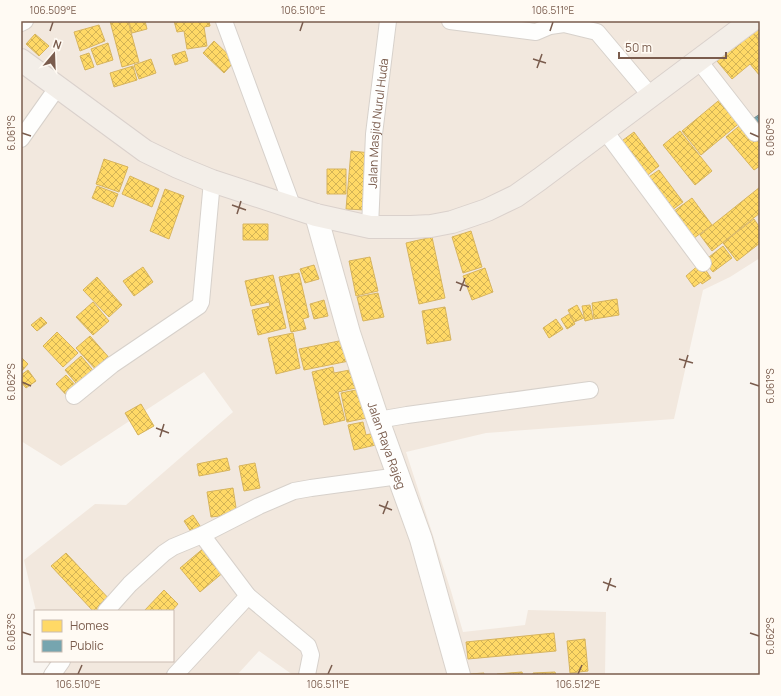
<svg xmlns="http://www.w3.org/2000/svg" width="781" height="696" font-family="Manrope,sans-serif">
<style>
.residential{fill:#f2e8de}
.homes{fill:url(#homes-cross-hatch);stroke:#d7b45e}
.public{fill:url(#public-cross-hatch);stroke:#778f92}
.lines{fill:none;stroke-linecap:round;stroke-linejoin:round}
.street-casing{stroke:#d7d1cb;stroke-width:18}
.secondary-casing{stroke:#d9d2cb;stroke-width:24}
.primary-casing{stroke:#dad1cc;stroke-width:24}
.street{stroke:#fefefd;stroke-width:16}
.secondary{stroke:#fefefd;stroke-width:22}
.primary{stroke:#f3eee8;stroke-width:22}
.ticks{fill:none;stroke:#7a5c4d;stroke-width:1.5}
.labels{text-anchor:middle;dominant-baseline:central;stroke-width:4;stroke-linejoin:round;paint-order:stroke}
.street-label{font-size:12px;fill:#7a5c4d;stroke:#fffaf3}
.neatline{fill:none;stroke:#7a5c4d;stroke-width:1.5}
.ticks-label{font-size:10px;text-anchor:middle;fill:#7a5c4d}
</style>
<defs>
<pattern id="homes-cross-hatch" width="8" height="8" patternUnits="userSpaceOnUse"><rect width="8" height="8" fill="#ffd966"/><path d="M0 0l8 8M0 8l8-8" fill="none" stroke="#d3b356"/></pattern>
<pattern id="public-cross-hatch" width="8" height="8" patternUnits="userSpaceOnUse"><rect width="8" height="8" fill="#76a5af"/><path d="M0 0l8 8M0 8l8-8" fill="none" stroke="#668a91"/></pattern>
</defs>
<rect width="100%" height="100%" fill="#f9f5f0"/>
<path class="residential" d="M21,21H760V258L730,277L703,290L674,419L486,433L406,452L451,591L463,632L525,625L528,610L606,612L605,675H293L259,651L237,675H45L50,668L48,661H173V611H36L24,560L95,504L126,505L233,412L204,372L61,466L21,441Z"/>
<path class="homes" d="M110,21H128L139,62L122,67Z
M129,21H145L147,29L132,33Z
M174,21H209L210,26L204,27L207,46L187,49L184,31L177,32Z
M760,21V41L750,29Z
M99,25L105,41L80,51L74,32Z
M752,32L760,42V76L750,64L732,79L717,61Z
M35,34L49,46L39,56L26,44Z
M214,41L235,61L224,73L203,53Z
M108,43L113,60L97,65L91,49Z
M185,51L188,61L175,65L172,55Z
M89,53L94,67L85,70L80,56Z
M151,59L156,73L139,79L134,65Z
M133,66L137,80L114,87L110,73Z
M723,97L742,121L701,155L682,131Z
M744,122L760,141V166L754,170L726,137Z
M680,131L712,171L695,185L663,145Z
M634,132L659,166L644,178L619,143Z
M351,151L371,153L366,210L346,209Z
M104,159L128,167L119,192L96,184Z
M327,169H346V194H327Z
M659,170L683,202L668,213L643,181Z
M130,176L159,189L152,207L122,194Z
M97,186L118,194L113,207L92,198Z
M760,187V213L712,251L700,235Z
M165,189L184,196L169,239L150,231Z
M692,198L712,225L690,241L670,214Z
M754,219L760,228V243L737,261L723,243Z
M243,224H268V240H243Z
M471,231L482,267L463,273L452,237Z
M432,237L445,298L419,304L406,243Z
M723,246L732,258L713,272L704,261Z
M370,257L378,291L356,296L349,261Z
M701,263L711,278L702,284L701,282L694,287L686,276Z
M314,265L319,279L305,283L300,269Z
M143,267L153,282L134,296L123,281Z
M485,268L493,292L472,300L463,276Z
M299,273L309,317L303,319L306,329L291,332L279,277Z
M273,275L286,328L258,335L252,310L270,306L269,302L251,306L245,281Z
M97,277L122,305L109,317L83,290Z
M378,293L384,317L363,321L357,297Z
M617,299L619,315L594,319L592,303Z
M324,300L328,316L314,319L310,304Z
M93,302L109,321L93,335L76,317Z
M577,305L584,318L574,322L568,310Z
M590,305L593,319L585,321L582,306Z
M445,307L451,340L427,344L422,311Z
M569,314L575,324L567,329L561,319Z
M41,317L47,323L37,331L31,325Z
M556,319L563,329L549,338L543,328Z
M57,332L78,353L63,367L43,346Z
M293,333L300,368L276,374L268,338Z
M90,336L112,361L98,372L76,348Z
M344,340L349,361L304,370L299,349Z
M81,356L97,375L81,389L65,370Z
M21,357L28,364L21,372Z
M333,367L334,373L355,369L360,387L338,392L345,420L324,425L312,372Z
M28,370L36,381L26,388L21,382V375Z
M66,375L80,390L70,399L56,384Z
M366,388L372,417L347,422L341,393Z
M141,404L154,426L138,435L125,413Z
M363,422L366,435L378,432L380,444L354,450L348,425Z
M227,458L230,470L199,476L197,464Z
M255,463L260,488L244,491L239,466Z
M233,488L237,514L211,517L207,492Z
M193,515L202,529L193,535L184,521Z
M205,547L225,571L200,592L180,568Z
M66,553L112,602L102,611H93L51,566Z
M164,590L178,604L172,611H144Z
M554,633L556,651L468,659L466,642Z
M585,639L588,671L570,673L567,641Z
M522,672L523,675H497V674Z
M555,672L556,675H533V673Z
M484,673V675H470V674Z"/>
<path class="public" d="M760,114V126L754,118Z"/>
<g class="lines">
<defs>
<g id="street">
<path d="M224,21L289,197L292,206"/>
<path d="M450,21L536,32L550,26L564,24L597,32L651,96"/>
<path d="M21,23L25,21"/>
<path d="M699,61L755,133"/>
<path d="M605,131L703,263"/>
<path d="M21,139L57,88"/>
<path id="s1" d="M370,227L374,134L388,21"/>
<path d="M74,396L112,365L199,306L201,302L212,181"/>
<path d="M378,420L407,415L590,390"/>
<path d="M202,535L248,596L308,646L311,655L307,675"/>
<path d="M106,611L130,584L164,553L173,547L202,535L259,506L294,491L311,488L399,476"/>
<path d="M52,675L62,661"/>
<path d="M175,675L248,596"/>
</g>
<g id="secondary">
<path id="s2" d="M316,215L349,333L378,420L421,539L459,675"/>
</g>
<path id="primary" d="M21,60L145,151L178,167L212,181L316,215L370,227H411L431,226L452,222L487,210L516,196L540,179L751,21"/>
</defs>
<use href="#street" class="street-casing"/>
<use href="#secondary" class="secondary-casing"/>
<use href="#primary" class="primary-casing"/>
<use href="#street" class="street"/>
<use href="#secondary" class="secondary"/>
<use href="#primary" class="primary"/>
</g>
<path class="ticks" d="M50,31L53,22M300,31L303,22M550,31L553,22M533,59L546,63M537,68L542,54M22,133L31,136M750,133L759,137M232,205L246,210M237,214L241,201M456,282L469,287M460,291L465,278M679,359L693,363M684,368L688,355M22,382L31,386M750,383L759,386M156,428L169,433M160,437L164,424M379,505L392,510M383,514L388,501M603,582L616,587M607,591L611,578M22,632L31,635M750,633L759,636M78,674L82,665M328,674L332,665M578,674L582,665"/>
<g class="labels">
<g class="street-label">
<text stroke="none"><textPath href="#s1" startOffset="104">Jalan Masjid Nurul Huda</textPath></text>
<text stroke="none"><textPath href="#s2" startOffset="241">Jalan Raya Rajeg</textPath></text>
</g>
</g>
<rect width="781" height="696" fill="none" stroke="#fffaf3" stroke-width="44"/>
<rect x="34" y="610" width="140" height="52" fill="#fffaf3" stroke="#cabbb1"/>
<rect x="42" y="620" width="20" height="12" fill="#ffd966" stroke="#cabbb1"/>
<text x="70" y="630" font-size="12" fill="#7a5c4d">Homes</text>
<rect x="42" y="640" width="20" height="12" fill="#76a5af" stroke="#cabbb1"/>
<text x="70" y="650" font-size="12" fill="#7a5c4d">Public</text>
<g transform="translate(54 54) rotate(19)" stroke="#fffaf3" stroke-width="3" paint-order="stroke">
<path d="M0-3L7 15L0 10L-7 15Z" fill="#7a5c4d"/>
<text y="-6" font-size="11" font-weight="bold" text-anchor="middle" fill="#7a5c4d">N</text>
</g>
<path d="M619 52v6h107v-6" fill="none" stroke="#7a5c4d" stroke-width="2"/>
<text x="625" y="52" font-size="12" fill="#7a5c4d" stroke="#fffaf3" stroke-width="3" paint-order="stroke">50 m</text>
<rect x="22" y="22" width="737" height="652" class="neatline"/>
<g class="ticks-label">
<text x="53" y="14">106.509°E</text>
<text x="303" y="14">106.510°E</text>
<text x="553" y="14">106.511°E</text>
<text transform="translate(11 133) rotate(-90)" y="4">6.061°S</text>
<text transform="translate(770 137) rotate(-90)" y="4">6.060°S</text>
<text transform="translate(11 382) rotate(-90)" y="4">6.062°S</text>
<text transform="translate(770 386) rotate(-90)" y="4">6.061°S</text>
<text transform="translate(11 632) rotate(-90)" y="4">6.063°S</text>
<text transform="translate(770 636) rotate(-90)" y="4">6.062°S</text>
<text x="78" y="688">106.510°E</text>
<text x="328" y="688">106.511°E</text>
<text x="578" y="688">106.512°E</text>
</g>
</svg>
